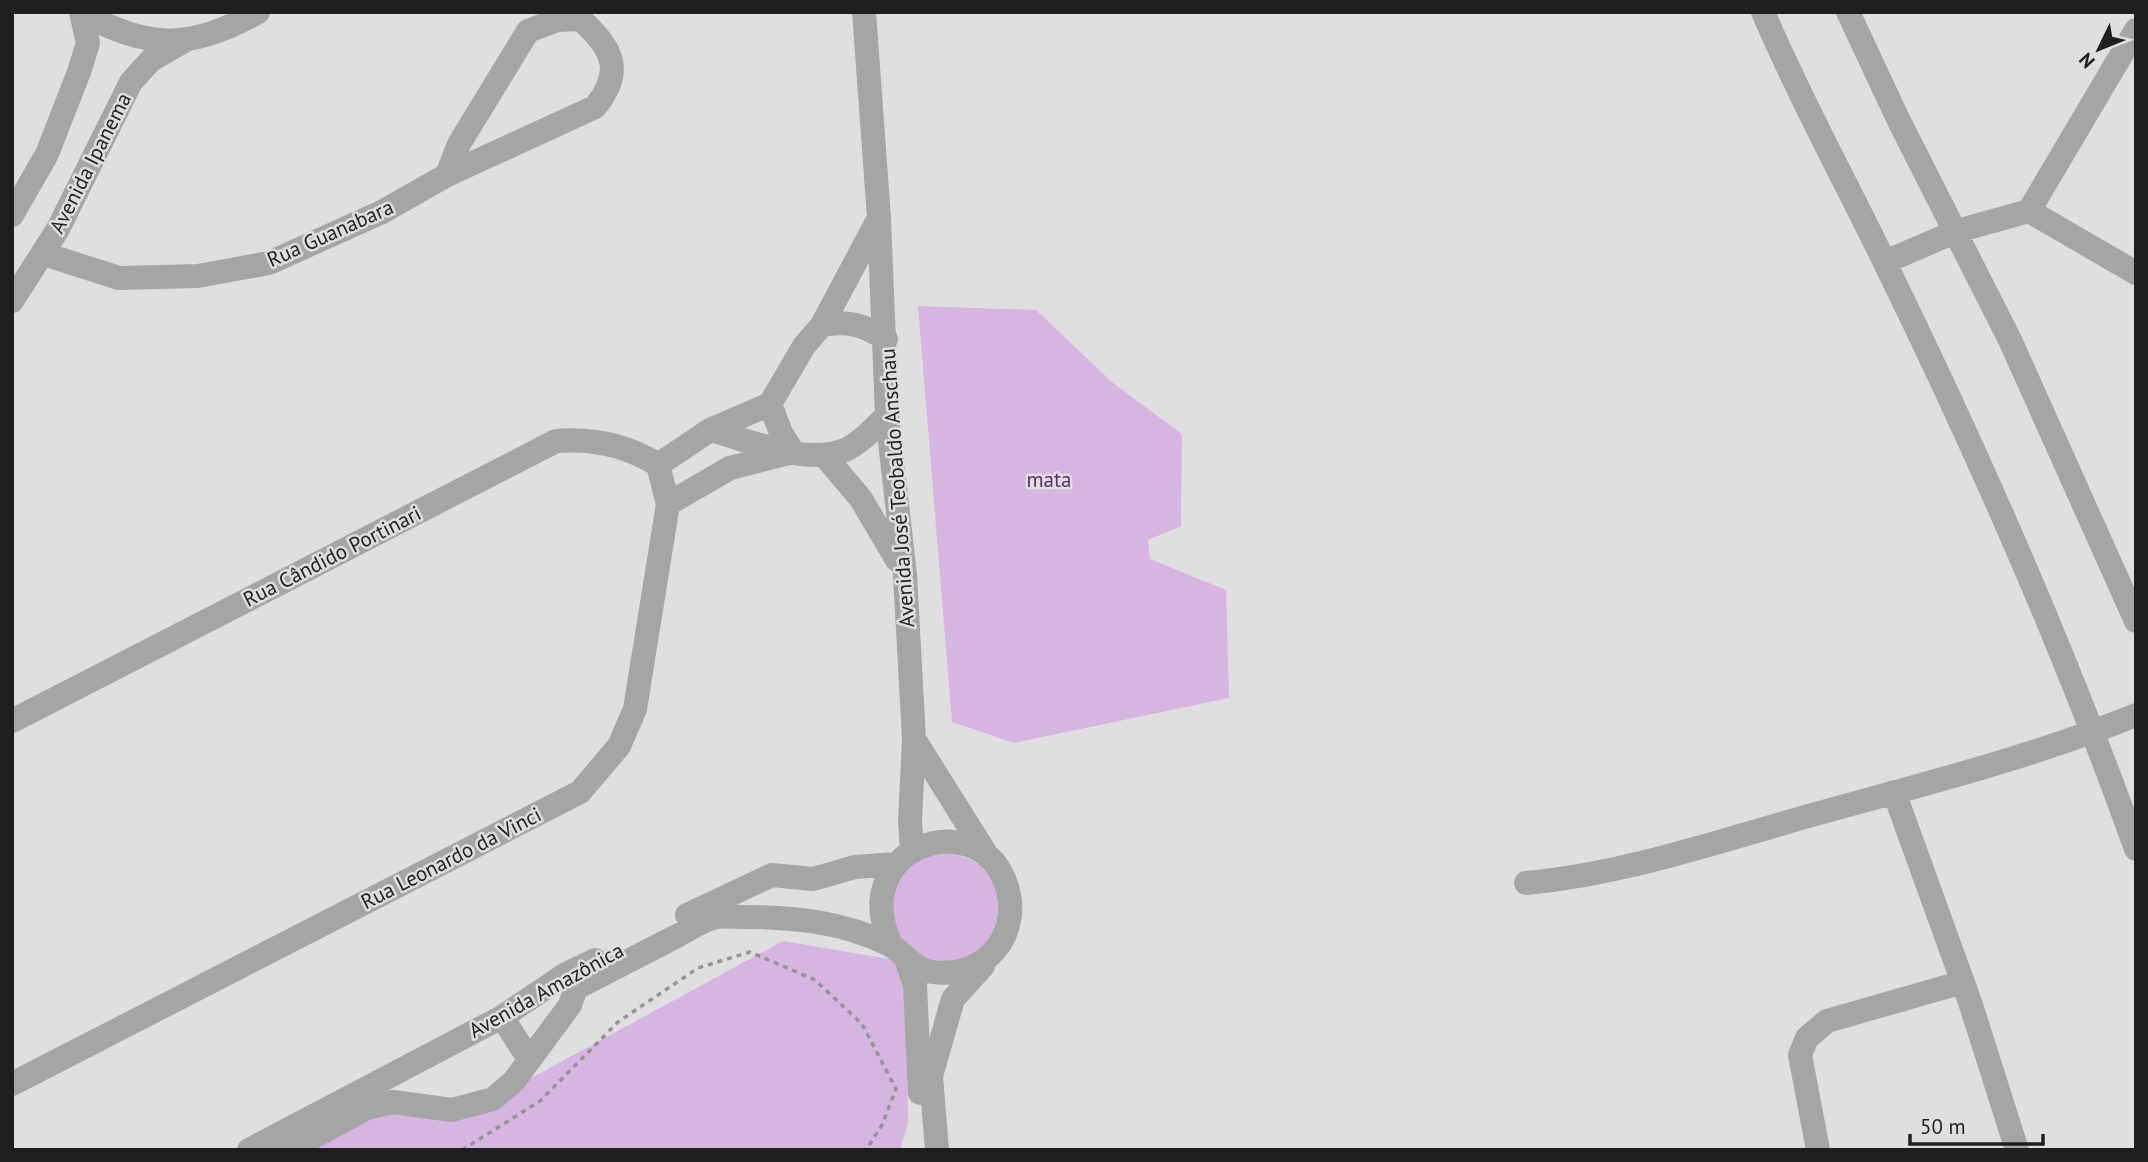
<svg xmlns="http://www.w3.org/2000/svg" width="2148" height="1162" font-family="'PT Sans',sans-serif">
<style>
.green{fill:#d7b5e1}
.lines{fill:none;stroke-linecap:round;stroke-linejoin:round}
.path{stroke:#969397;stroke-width:3.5;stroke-dasharray:5 5;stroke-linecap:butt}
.minor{stroke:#a6a5a6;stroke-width:24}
.labels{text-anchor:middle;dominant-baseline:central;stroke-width:5;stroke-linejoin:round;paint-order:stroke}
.street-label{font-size:21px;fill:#1e1d1f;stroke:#e1dee2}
.park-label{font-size:21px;fill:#622a71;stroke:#e1dee2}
</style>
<rect width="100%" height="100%" fill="#e1dee2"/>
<path class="green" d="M918,306L1036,310L1113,383L1182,434L1181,526L1148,540L1150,559L1226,590L1229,698L1014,743L952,722Z
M892 908a54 54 0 1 1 108 0a54 54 0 1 1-108 0Z
M783,941L907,962L908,1124L900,1150H306L383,1112L511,1089Z"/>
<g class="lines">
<path class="path" d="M462,1150L540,1101L618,1022L698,968L750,952L815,980L862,1024L896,1089L882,1125L866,1150"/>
<path class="minor" d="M81,12C147,50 192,50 258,12
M864,12L879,218L887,415L905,575L914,739L910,821L912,851
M1763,12C1800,99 1845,180 1886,265C1979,455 2065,650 2136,849
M1848,12L1899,121L2010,340L2136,621
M2029,211L2136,273
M12,215L47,154L79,72L88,43L81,12
M44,254L119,278L198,276L269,263L382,212L447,175L595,107C625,71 612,47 580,19L557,20L528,31L459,144L447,175
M1885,262L1957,231L2029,211L2136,30
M12,301L58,229L131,82L151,60L184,41
M822,325C848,320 863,325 886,339
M770,404L781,433L793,452
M710,430C749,440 805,466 845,450C861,443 875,427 887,415
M824,455L861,499L897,560
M658,465L710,430L770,404L804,346L822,325L879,218
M668,504L730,468L789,453
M12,721L556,441C594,438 627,445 658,465
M914,739L988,857
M1894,792L1970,1002L2017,1150
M1526,883C1622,874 1713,843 1805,817C1916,786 2030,758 2136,715
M687,915L772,875L813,879L855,867L896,864
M907,962L915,985L920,1093
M502,1017L529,1059
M12,1084L580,792L619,746L635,709L668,504L658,465
M249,1150L502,1017L566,974L595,960
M289,1150L367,1108L393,1102L452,1110L493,1099L514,1081L570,1005L576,988C609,971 642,954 675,937C687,931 700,921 713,918C722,915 735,917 744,917C795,917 842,922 888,944C904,952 912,969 932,972C987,980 1026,930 1004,879C974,806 846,847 891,945
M937,1150L931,1076L953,999L983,966
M1818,1150L1800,1055L1807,1038L1827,1021L1963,982"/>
</g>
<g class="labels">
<g class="street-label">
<text transform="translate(90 163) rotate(-63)">Avenida Ipanema</text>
<text transform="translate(330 233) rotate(-24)">Rua Guanabara</text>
<text transform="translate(897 488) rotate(-94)">Avenida José Teobaldo Anschau</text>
<text transform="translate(332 556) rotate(-27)">Rua Cândido Portinari</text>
<text transform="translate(451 858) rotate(-27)">Rua Leonardo da Vinci</text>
<text transform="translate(546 990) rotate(-29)">Avenida Amazônica</text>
</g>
<g class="park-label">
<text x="1049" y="479">mata</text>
</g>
</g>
<rect width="2148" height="1162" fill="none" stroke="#1e1d1f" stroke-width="28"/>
<g transform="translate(2099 49) rotate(227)" stroke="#e1dee2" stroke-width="5" paint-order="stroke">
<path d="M0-5L12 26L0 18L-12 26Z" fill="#1e1d1f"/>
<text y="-10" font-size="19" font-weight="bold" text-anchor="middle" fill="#1e1d1f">N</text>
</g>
<path d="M1910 1134v10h133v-10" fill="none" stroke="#1e1d1f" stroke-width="3.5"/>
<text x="1920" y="1134" font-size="21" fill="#1e1d1f" stroke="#e1dee2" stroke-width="5" paint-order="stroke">50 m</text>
</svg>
